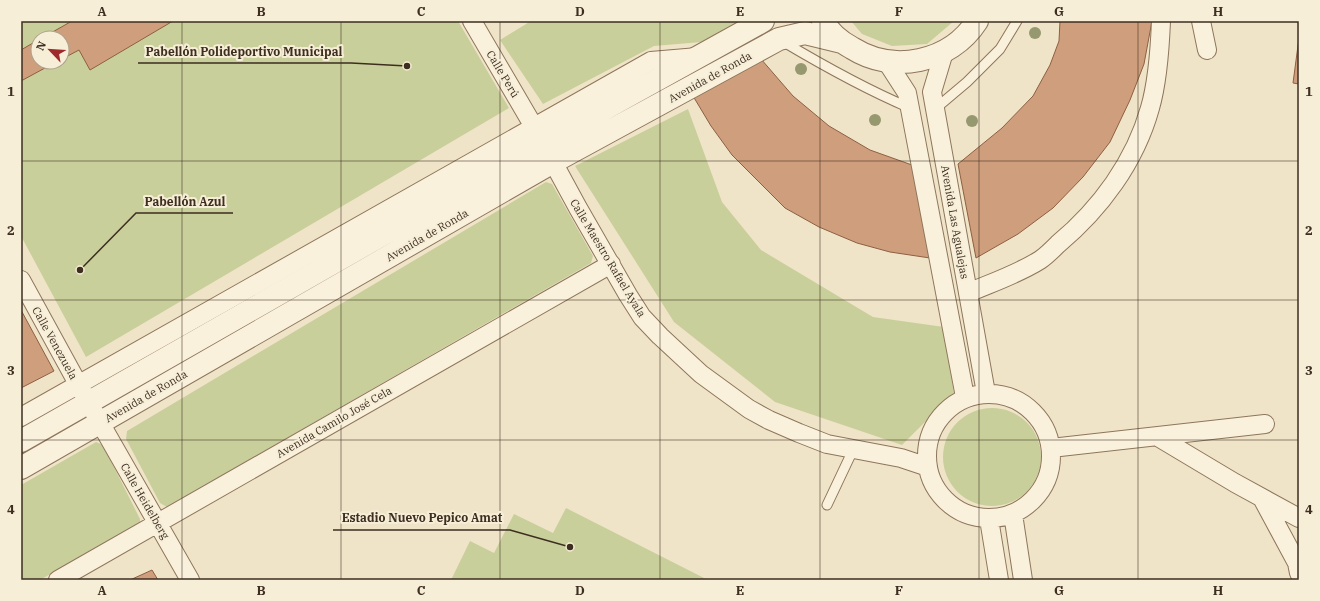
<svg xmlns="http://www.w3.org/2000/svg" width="1320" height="601" font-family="'IBM Plex Serif',serif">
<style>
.green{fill:#c9cf9b;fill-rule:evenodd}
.building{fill:#cf9f7d;stroke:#8d5f41}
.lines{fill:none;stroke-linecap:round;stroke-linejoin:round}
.service-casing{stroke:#8d765c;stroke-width:11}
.minor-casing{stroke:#8d765c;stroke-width:20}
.tertiary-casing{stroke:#8d765c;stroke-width:24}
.service{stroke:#faf1dc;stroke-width:9}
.minor{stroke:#faf1dc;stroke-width:18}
.tertiary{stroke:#faf1dc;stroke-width:22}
.tree{fill:#96986f}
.grid{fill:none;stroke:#3d2e20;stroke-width:1;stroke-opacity:0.55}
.labels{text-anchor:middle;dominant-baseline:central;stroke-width:4;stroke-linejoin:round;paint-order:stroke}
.street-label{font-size:11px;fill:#3d2e20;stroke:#f7eed8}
.leader{fill:none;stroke:#3d2e20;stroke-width:1.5}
.callout-dot{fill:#3d2e20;stroke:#f7eed8;stroke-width:1.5}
.callout-label{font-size:12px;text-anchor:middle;font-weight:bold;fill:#3d2e20;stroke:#f7eed8;stroke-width:4;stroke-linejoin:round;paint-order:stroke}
.neatline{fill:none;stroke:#3d2e20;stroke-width:1.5}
.grid-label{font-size:13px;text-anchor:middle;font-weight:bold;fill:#3d2e20}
</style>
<rect width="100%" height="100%" fill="#f0e4c8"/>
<path class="green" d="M21,21H458L509,108L86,357L21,236ZM38,38H62V62H38Z
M531,21H738L702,42L654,46L543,104L500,40Z
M851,21H954L927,44L892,46L862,34Z
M688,109L722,202L761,250L873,317L944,327L954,393L902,445L775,402L674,322L575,166Z
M546,182L552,184L593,256L591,263L167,507L160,503L126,439L127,431Z
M943 457a49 49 0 1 1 98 0a49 49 0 1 1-98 0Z
M96,442L103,445L140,519V523L40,580H21V485Z
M566,508L708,580H451L470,541L494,553L514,514L553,533Z"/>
<path class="building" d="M72,21H173L90,70L79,50L62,59V38H42Z
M1060,21H1152L1144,64L1130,100L1110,142L1083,177L1053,208L1018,234L976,258L958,164L1002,128L1033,96L1050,65L1059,41Z
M1299,38V84L1293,83Z
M38,40V62H56L21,81V50Z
M761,59L793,96L829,126L870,150L912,165L930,258L890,252L857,243L819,227L785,208L732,155L711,126L693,96Z
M21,310L54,371L21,388Z
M152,570L158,580H130Z"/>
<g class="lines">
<defs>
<path id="service" d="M782,41C824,66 865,89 910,108
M935,109L967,82L1000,49L1017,21
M827,505L853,450"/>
<path id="minor" d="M472,21L534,127L578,208L628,295L642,317L660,336L701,374L749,409L769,420L799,433L827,444L901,458L928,467
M1201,21L1207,50
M944,52L932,92L986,393
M887,62L907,93L965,397
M21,280L78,384L190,580
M968,293C991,283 1018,274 1040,260C1046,256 1052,250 1058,244C1100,209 1135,162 1150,108C1157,84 1160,46 1161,21
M927 456a62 62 0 1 1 124 0a62 62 0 1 1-124 0Z
M21,417L651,61L698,57
M1158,437L1235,483L1299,518
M1051,448L1265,424
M1262,498L1297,563L1299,573
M1013,514L1023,580
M989,519L999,580
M58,580L611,264"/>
<path id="tertiary" d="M823,21C829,32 841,42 852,48C893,74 950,63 977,21
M21,441L543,143L763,21
M21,468L553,162L779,39L805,33L842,42"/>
</defs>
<use href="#service" class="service-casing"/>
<use href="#minor" class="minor-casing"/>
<use href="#tertiary" class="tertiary-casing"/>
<use href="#service" class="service"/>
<use href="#minor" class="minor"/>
<use href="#tertiary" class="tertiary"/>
</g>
<g class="tree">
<circle cx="1035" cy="33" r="6"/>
<circle cx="801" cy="69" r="6"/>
<circle cx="875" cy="120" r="6"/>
<circle cx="972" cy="121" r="6"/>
</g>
<path class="grid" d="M182,21V580M341,21V580M500,21V580M660,21V580M820,21V580M979,21V580M1138,21V580M21,161H1299M21,300H1299M21,440H1299"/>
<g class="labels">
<g class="street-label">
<text transform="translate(503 74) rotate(59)">Calle Perú</text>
<text transform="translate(710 77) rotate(-29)">Avenida de Ronda</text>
<text transform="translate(955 222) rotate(80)">Avenida Las Agualejas</text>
<text transform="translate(427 235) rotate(-30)">Avenida de Ronda</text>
<text transform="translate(608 258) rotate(59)">Calle Maestro Rafael Ayala</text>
<text transform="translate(55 343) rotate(61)">Calle Venezuela</text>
<text transform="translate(146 396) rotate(-30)">Avenida de Ronda</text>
<text transform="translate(334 422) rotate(-30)">Avenida Camilo José Cela</text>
<text transform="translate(145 501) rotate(60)">Calle Heidelberg</text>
</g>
</g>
<path class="leader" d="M407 66L351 63H138M80 270L136 213H233M570 547L510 530H333"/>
<g class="callout-dot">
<circle cx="407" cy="66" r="4"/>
<circle cx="80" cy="270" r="4"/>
<circle cx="570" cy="547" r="4"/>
</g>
<g class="callout-label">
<text x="244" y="56">Pabellón Polideportivo Municipal</text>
<text x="185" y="206">Pabellón Azul</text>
<text x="422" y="522">Estadio Nuevo Pepico Amat</text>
</g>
<rect width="1320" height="601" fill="none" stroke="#f7eed8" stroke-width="44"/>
<g transform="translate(50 50) rotate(295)"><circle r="19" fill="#f7eed8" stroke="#ada18e"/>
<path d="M0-3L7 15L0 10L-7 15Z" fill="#9e2a2b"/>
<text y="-6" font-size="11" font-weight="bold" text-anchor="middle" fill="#3d2e20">N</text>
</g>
<rect x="22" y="22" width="1276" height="557" class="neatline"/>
<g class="grid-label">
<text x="102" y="16">A</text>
<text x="261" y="16">B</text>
<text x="421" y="16">C</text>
<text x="580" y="16">D</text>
<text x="740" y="16">E</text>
<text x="899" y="16">F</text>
<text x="1059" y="16">G</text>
<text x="1218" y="16">H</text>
<text x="11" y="96">1</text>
<text x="1309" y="96">1</text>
<text x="11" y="235">2</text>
<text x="1309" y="235">2</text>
<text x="11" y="375">3</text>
<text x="1309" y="375">3</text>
<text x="11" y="514">4</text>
<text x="1309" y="514">4</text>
<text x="102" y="595">A</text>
<text x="261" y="595">B</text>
<text x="421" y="595">C</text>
<text x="580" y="595">D</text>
<text x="740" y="595">E</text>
<text x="899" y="595">F</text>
<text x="1059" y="595">G</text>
<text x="1218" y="595">H</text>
</g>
</svg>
